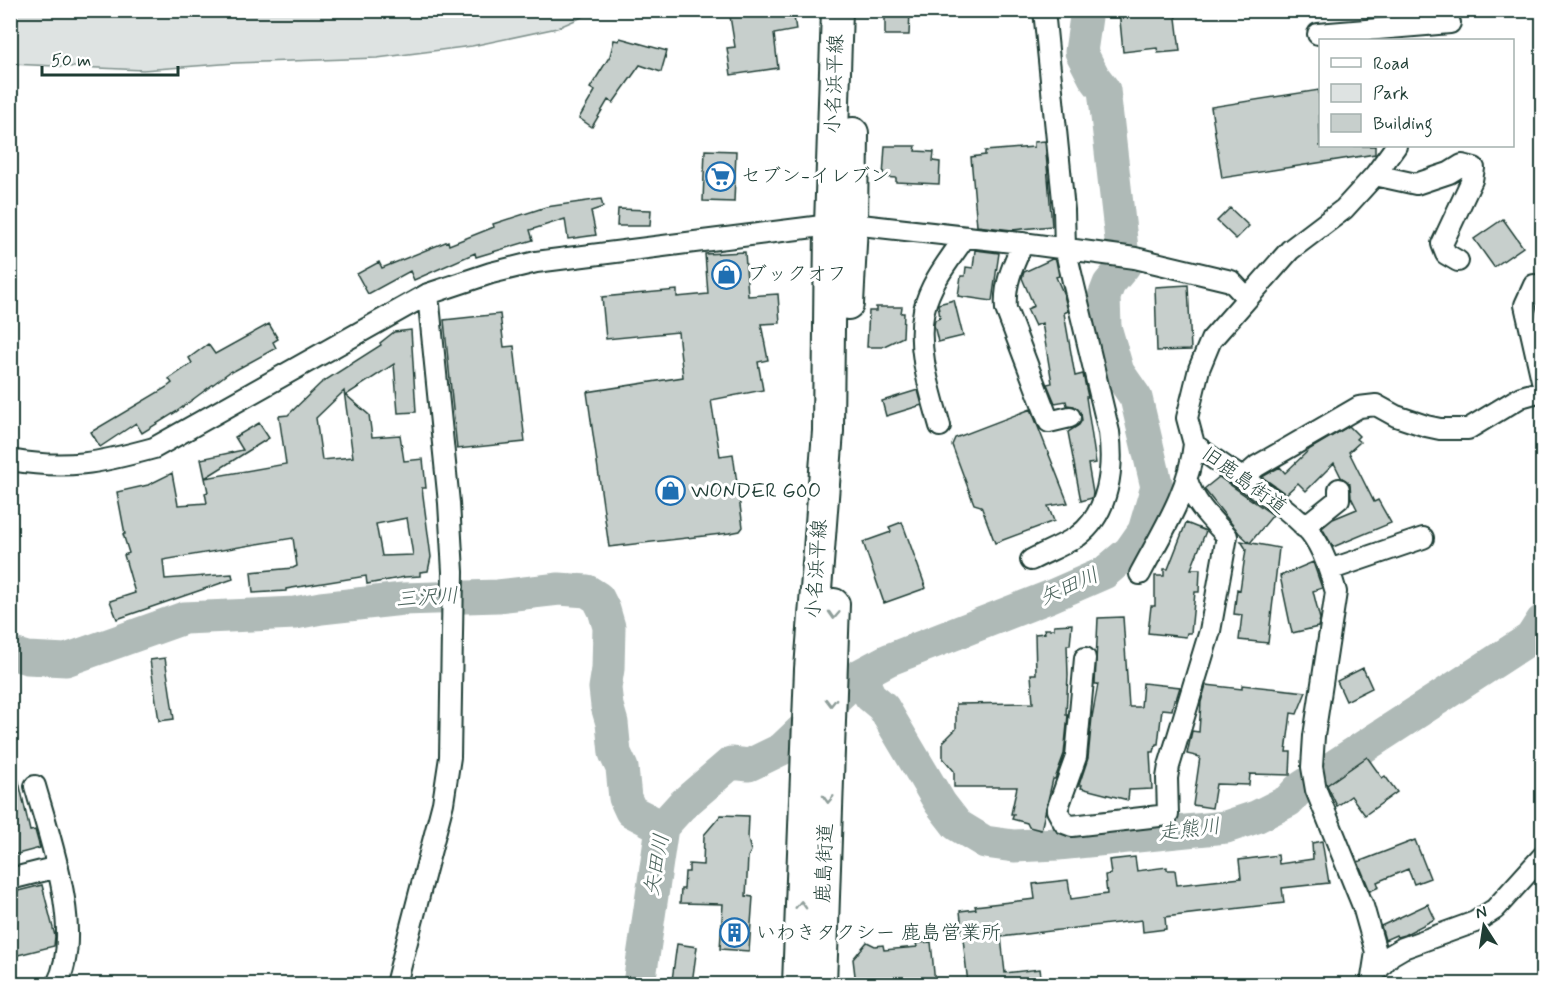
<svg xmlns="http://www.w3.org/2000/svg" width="1553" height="995" font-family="Mynerve,'Klee One',sans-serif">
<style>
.green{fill:#dee3e2;stroke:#7e908b;stroke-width:1.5}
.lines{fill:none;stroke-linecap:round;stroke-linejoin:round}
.river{stroke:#afbab7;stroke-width:33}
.building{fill:#c7cfcc;stroke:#1f3d34;stroke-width:1.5;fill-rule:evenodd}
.minor-casing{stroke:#1f3d34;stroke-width:24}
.primary-casing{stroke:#1f3d34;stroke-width:34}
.minor{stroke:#fff;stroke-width:20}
.primary{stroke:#fff;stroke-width:30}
.oneway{stroke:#8f9e9a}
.labels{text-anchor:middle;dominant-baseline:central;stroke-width:6;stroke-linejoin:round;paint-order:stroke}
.street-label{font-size:20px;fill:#1f3d34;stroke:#fff}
.poi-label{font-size:20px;fill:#1f3d34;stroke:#fff;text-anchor:start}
.water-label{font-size:21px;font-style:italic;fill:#4a625b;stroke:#fff}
</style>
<rect width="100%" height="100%" fill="#fff"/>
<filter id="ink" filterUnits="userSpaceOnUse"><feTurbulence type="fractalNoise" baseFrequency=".0167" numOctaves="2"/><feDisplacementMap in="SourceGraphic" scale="12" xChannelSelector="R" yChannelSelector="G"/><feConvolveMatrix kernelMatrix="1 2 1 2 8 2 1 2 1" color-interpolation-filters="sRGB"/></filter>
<g filter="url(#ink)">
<path class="green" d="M10,11L11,10L596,11L557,28L472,46L377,58L235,63L143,70L11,64Z"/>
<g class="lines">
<path class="river" d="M10,653L27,658L66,660L184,618L295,613L321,608L403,599L498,596L559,589L587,591L598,598L604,610L609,627L608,669L605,688L607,706L612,723L615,753L622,768L625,798L631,811L662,827
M860,675L870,696L883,707L940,803L957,825L985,842L1014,846L1058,844L1226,827L1256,817L1288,801L1299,789L1531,638L1542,621
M639,984L662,827L681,806L731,763L749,765L782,749L860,675L888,660L1049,597L1104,573L1130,551L1144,531L1157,487L1136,398L1118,372L1105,327L1104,297L1109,284L1124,266L1104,90L1094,77L1081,52L1087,10"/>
</g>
<path class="building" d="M729,10H793L796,30L774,34L778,68L731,75L727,48L735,47Z
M885,10H910L909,35H885Z
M1119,10H1175L1180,51L1158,53L1157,48L1123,52Z
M620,38L667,51L661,72L640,65L613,103L608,100L592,127L579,118L595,91L590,88L610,56L614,40L619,41Z
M1319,90L1320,146H1375V154L1222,178L1211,107Z
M1045,141L1052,226L1012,230L977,226L971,157L985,155V151L1034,147V142Z
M885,146H916L915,151L934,152L933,161L940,162L939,184L896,182V178L883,177Z
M705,150L736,151L734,202L703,201Z
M601,199L603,207L591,211L596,235L568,239L565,219L530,230L533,240L476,257L475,253L414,280L410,271L368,294L357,274L379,262L382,268L448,241L449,245L494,227L493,224L546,207Z
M1230,208L1249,226L1236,239L1217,221Z
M618,209L651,210L650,226H617Z
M1503,219L1523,247L1494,267L1474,239Z
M975,250L999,253L992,301L958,296L961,276H965L966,267L973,268Z
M745,252L748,296L778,294L780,323L761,324L768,360L758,362L763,390L711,400L720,456L733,454L743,527L740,531L730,533L609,547L587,392L683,377L678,332L606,339L602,297L677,290V297L708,294L705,254Z
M1052,259L1056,260L1059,276L1056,277L1064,295L1068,311L1064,313L1075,376L1083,374L1088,397H1086L1096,463L1088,464L1093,493L1092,498L1081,501L1068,432L1079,425L1082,420L1081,414L1074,406L1067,405L1066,401L1055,403L1047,384L1052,383L1042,323L1035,326L1027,309L1034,306L1022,278L1024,272Z
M1188,285L1191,350L1157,351L1155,287Z
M954,300L963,336L938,342L934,325L935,320L940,318L938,304Z
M876,307H902L901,313H904L903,337L882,347H867L869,311H876Z
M500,314L504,347L514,346L525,442L457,449L444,320Z
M269,324L278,339L273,342L276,348L232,372L231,371L176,412L142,433L136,423L100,447L91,432L167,387L172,383L169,379L192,363L189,358L208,344L215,354Z
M411,330L416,412L398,413L394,364L346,395L369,415L372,437L400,435L404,461L423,459L426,488H422L431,557L428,571L420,572V576L405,577L367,584L366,576L286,589V591L253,593L251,572L293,568L297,566L293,538L163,560L165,579L232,574L233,579L117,619L110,601L135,593L124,555L129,553L123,534H125L117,492L148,485L172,473L178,505L207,503L205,493L208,492L205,478L286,464L279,416L288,415L321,383L381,345L380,343L394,332ZM344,391L353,457L322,460L316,418ZM407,518L413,555L382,556L376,524Z
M918,390L922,405L886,416L882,401Z
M1031,409L1068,503L1048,506L1054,521L995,543L981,506L974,504L952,445L955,438Z
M259,423L269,438L205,478L201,459L243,450L235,437Z
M1349,426L1359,436L1356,439L1360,442L1349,452L1374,502L1378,500L1391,523L1333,547L1322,528L1333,519L1357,509L1351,497L1350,484L1341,477L1334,463L1306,491L1298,483L1286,494L1262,477L1280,467L1285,473L1310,449Z
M1219,477L1273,515L1250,543L1239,533L1204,489Z
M902,522L926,588L884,603L863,542L891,532L889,527Z
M1186,523L1206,531L1191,569H1200L1199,592H1195L1191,633H1187L1186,637L1148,633L1151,606H1155V576H1164V569H1168Z
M1241,541L1279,548L1268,643L1239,640L1242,615L1234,614L1237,589L1240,590L1246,549Z
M1313,562L1322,588L1313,591L1320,619L1318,627L1292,633L1280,576Z
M1123,617L1129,707H1141L1143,683L1180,687L1176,700H1174L1172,710L1162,709L1158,744H1156L1154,752H1150L1152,789L1129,790L1128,800L1081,788L1082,785H1079L1088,758L1092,717L1098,684H1095L1098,618Z
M1072,624L1070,645H1067L1068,675L1066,715H1068L1064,754L1055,779H1053L1041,830L1029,827L1027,823L1012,819L1014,814H1011L1017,787H954V771L943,758V742L956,729V704L1033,703L1031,674H1036L1035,634L1045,633L1044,629H1054V625Z
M165,658L174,719L159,721L150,660Z
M1363,668L1372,688L1346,701L1337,681Z
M1206,685L1242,689V685L1306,692L1297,714L1291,713L1286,752H1291L1290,775L1250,774L1249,785L1216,784L1212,808L1193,805L1200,757L1187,754L1192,731L1199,732L1201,702Z
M1367,757L1382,778L1385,776L1397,792L1365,815L1351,796L1337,806L1327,785Z
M10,773H17L30,831L35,830L40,848L10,856Z
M721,815L749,816L748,839L751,851L748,857L746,896L753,897L749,951L720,949L723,904L680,903L681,889H684L685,872H689V864L703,865L704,835Z
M1415,840L1430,878L1414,884L1408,869L1377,882L1379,887L1370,891L1358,862Z
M1322,841L1329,883L1282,888L1284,903L1165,917L1166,929L1143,932L1142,920L1001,937L1005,973L1040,969L1042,984H968L960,911L976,909L975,906L1035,899L1033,884L1068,880L1071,899L1107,894L1105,875L1111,874L1109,860L1135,857L1137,871L1167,867V870H1175L1177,885L1241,878L1239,860L1278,855L1279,864L1313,859L1312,843Z
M42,885L55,936L54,946L10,957V893Z
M1428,904L1435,919L1404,935L1397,937L1396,935L1385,940L1381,926Z
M867,942L875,946L883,945L884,950L917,947L916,943L931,942L935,984H856L853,959Z
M677,944L697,947L692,983L672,980Z"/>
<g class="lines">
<defs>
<path id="minor" d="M1318,34L1450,23
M1375,175L1416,184L1449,173L1462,165L1474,168L1472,180L1442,244L1446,254L1458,261
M1023,243C1013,265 1004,284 1006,309L1049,422L1070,417
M1534,285L1525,305L1542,380
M940,426C930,390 916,348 924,310C930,283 950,259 965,237
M10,460C68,470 99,463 154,448L428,294L491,273L536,262L830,225L852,224L1030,244L1135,258L1231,281L1247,298
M1243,478L1257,466L1359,407L1376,405L1396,416L1426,426L1440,429H1468L1521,397L1542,391
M1304,527L1339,499V489
M1031,560C1046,552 1064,545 1078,536C1109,513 1114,468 1109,432L1065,248L1064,210L1044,10
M1329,570L1423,538
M1140,574C1162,532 1189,492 1194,444
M1085,658L1076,757L1057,810L1064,823L1072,826L1168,815L1167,778L1169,766L1210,631L1227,536C1211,519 1194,503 1187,480
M35,786C50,839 84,933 57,984
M10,879L58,867
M1374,974L1391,955L1403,948L1475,922L1495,909L1542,857
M396,984L443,803L450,757L453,572L449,503L428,294
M1371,984L1376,952L1363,906L1316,790L1312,767L1314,736L1336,592C1330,572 1323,548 1310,532C1277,496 1231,474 1194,444L1187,418L1199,369L1211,340L1290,250L1344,209L1375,175L1396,146"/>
<path id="primary" d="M848,304L852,224L853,133
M798,984L810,669L828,431L830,225L837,10
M821,984L834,604"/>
</defs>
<use href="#minor" class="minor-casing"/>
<use href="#primary" class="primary-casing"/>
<use href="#minor" class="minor"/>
<use href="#primary" class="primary"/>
</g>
<defs><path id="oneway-chevron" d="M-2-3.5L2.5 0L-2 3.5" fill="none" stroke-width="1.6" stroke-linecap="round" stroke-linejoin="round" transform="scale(1.5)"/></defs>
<g class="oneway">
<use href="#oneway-chevron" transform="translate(834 615) rotate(93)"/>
<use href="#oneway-chevron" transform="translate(831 702) rotate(91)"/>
<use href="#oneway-chevron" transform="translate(828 799) rotate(92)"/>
<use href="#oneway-chevron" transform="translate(801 905) rotate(-88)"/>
</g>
</g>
<defs>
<symbol id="supermarket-ring" viewBox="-11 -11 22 22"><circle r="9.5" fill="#fff" stroke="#1f6fb2" stroke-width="1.5"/><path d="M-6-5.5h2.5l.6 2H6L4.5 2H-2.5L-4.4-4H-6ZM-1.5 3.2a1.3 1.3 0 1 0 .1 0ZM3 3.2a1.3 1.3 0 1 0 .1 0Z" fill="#1f6fb2"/></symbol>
<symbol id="shop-ring" viewBox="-11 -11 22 22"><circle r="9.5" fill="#fff" stroke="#1f6fb2" stroke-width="1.5"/><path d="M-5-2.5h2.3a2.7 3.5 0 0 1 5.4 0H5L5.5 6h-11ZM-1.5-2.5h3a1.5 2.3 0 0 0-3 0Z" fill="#1f6fb2"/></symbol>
<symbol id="building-ring" viewBox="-11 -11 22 22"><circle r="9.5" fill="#fff" stroke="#1f6fb2" stroke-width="1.5"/><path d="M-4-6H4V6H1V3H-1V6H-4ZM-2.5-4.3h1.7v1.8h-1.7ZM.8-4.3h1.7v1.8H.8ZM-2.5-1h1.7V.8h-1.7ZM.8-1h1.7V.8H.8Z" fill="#1f6fb2"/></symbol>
</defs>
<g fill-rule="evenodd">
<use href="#supermarket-ring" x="704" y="160" width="33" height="33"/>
<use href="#shop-ring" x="710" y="258" width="33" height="33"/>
<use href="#shop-ring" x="654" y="474" width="33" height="33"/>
<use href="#building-ring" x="718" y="916" width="33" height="33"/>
</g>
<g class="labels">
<g class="street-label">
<text transform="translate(835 84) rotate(-88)">小名浜平線</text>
<text transform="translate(1244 481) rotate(36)">旧鹿島街道</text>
<text transform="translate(817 569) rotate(-86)">小名浜平線</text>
<text transform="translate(825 863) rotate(-88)">鹿島街道</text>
</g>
<g class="poi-label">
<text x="741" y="176">セブン-イレブン</text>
<text x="747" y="274">ブックオフ</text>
<text x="691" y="491">WONDER GOO</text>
<text x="756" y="933">いわきタクシー 鹿島営業所</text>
</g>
<g class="water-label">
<text transform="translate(1069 587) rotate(-24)">矢田川</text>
<text transform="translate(427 598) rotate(-4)">三沢川</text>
<text transform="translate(1189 830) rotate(-7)">走熊川</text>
<text transform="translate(657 865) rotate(-80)">矢田川</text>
</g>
</g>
<rect width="1553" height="995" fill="none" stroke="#fff" stroke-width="36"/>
<rect x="18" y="18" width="1517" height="959" fill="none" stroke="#1f3d34" stroke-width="2" filter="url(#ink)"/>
<rect x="1319" y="39" width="195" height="108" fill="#ffffff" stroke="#a5b1ae" stroke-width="1.5"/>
<rect x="1331" y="58" width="30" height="9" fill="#ffffff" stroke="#a5b1ae" stroke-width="1.5"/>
<text x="1373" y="69" font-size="18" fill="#1f3d34">Road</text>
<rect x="1331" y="84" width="30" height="18" fill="#dee3e2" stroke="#a5b1ae" stroke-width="1.5"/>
<text x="1373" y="99" font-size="18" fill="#1f3d34">Park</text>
<rect x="1331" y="114" width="30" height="18" fill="#c7cfcc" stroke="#a5b1ae" stroke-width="1.5"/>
<text x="1373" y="129" font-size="18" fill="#1f3d34">Building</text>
<g transform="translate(1484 926) rotate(348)" stroke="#ffffff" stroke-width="4.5" paint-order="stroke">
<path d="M0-4.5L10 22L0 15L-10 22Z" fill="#1f3d34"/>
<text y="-9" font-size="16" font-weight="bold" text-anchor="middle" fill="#1f3d34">N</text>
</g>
<path d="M42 66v9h136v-9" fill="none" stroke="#1f3d34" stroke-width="3"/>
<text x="51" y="66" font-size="18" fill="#1f3d34" stroke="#ffffff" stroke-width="4.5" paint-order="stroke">50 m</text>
</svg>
